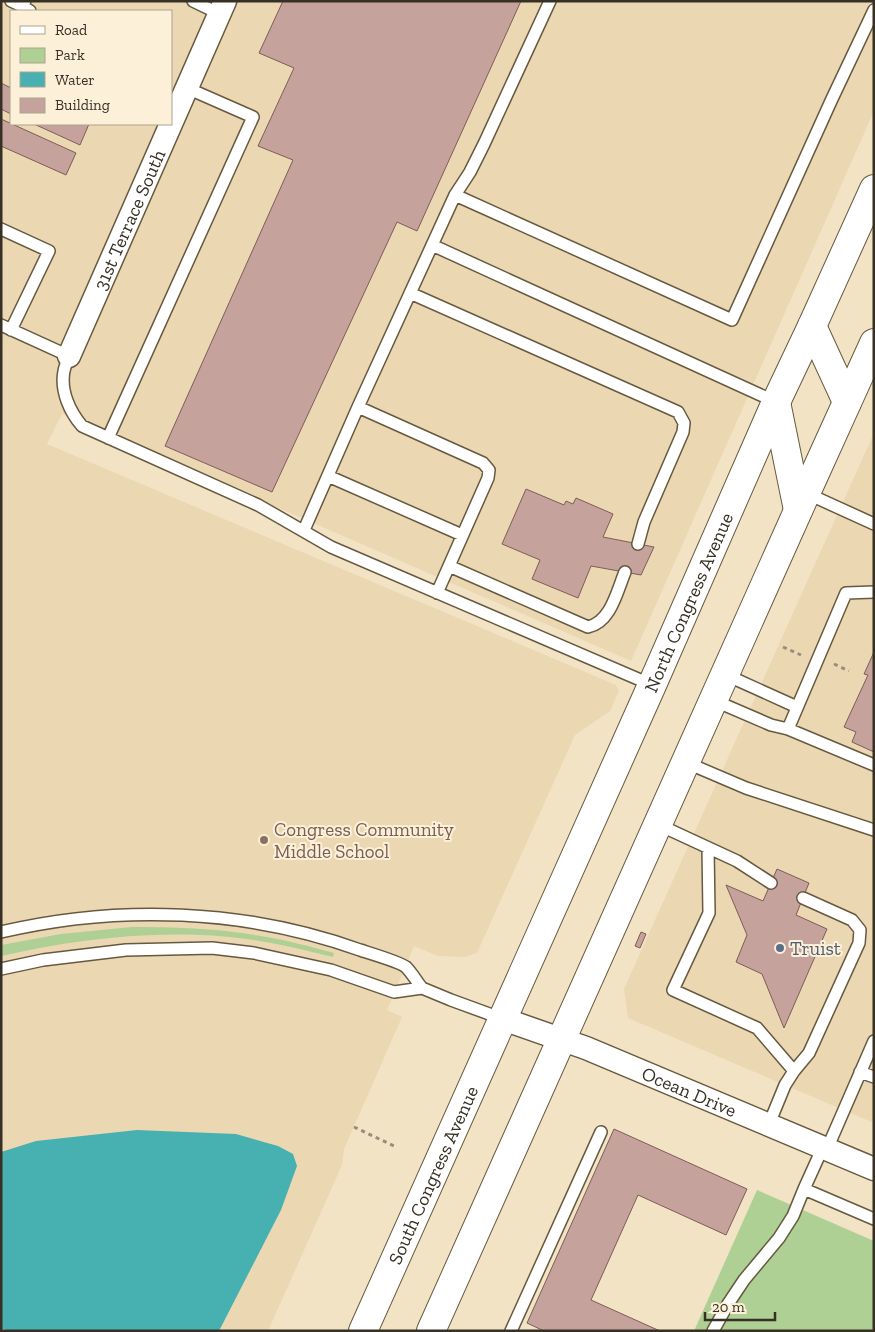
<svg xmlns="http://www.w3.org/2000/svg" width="875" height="1332" font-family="'Zilla Slab',serif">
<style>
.built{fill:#ebd7b2;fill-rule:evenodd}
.green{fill:#afd094}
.water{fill:#47b1b2}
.building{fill:#c6a29c;stroke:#7d5d58}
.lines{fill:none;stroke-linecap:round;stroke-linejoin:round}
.service-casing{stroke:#67593f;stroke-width:14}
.minor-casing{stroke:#67593f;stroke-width:25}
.secondary-casing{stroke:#67593f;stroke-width:30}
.path{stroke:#988d78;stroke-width:3;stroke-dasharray:4 4;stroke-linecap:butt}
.service{stroke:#fff;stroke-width:11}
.minor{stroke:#fff;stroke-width:22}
.secondary{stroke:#fff;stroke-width:28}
.education-dot{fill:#8d6e63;stroke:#fdf0d8;stroke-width:2}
.service-dot{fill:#5c6f8a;stroke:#fdf0d8;stroke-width:2}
.labels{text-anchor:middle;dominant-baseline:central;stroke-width:4;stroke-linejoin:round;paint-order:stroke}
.street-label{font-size:19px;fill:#363025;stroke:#fdf0d8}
.education-label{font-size:19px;fill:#785e54;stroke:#fdf0d8;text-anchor:start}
.service-label{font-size:19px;fill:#4e5e75;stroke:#fdf0d8;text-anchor:start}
</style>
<rect width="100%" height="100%" fill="#f2e3c4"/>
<path class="built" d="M1,1H874V111L631,661L62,414L47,444L616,685L619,691L610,711L575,735L477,953L464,957L438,956L414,946L387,1010L402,1017L344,1149L342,1165L268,1331H1ZM11,11H171V124H11Z
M874,433V1123L628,1018L624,989Z"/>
<path class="green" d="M132,927C173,927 214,928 255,935C282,939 308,946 334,953L333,957C304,950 276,943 247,939C167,928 80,938 1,956V945L61,934Z
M757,1190L874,1241V1331H694Z"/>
<path class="water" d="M137,1130L236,1134L278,1146L293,1154L297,1166L281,1210L219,1331H14L1,1329V1152L36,1141Z"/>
<path class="building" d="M283,1H521L417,231L397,222L272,492L165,446L293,160L258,146L294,68L259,53Z
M1,83L11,88V114L1,109Z
M1,119L76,153L66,175L1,146Z
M34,124H89L80,145Z
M526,489L564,505L566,501L573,504L576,498L613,514L603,537L654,547L641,575L591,566L578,598L532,579L540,560L502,544Z
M874,652V752L852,742L856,732L844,727L868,675L864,674Z
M777,869L809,883L796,915L827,929L784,1028L762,974L736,962L747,935L726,885L763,901Z
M641,932L646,934L640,948L635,946Z
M614,1129L747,1189L726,1235L638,1195L591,1300L660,1331H544L527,1323Z"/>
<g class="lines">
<defs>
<path id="service" d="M11,1L22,6
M25,1L22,6L30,11
M193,1L220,14
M455,195L732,320L831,101L874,10
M1,229L49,251L11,330
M432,245L776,402
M410,293L678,412L684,423L683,432L644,522L638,544
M1,325L69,356C67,361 65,366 64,371C60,391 70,412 82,426L258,505L331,547L652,685
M358,407L483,463L489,470L488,478L437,593
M108,438L253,117L187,88
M328,476L462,535
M806,493L874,524
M304,530L358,407L455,195L470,172L484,144L550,1
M449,566L588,627C611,622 617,591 625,572
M724,674L797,707
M713,700L771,725L788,729L874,765
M788,729L846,593L874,592
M685,762L746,788L874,830
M657,824L737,861L771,883
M708,848L709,913L673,990L757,1028L794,1071
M1,932C119,904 246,909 360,950C369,953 400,962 406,967C412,973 417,982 422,988
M1,969L43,960L126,950L212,948L254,953L331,970L394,992L422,988L451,1000L503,1019
M860,1072L874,1077
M769,1124L785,1085L794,1071L809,1053L859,943L860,930L852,920L803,898
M823,1147L804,1189L874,1219
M827,1149L874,1041
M511,1331L601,1132
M713,1331L728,1304L744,1280L779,1238L793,1216L804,1189"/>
<g id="minor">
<path id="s1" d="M69,356L225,1"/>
<path id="s2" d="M503,1019L586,1048L874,1169"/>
</g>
<g id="secondary">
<path d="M812,326L847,402"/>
<path d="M776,402L798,510"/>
<path id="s3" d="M363,1331L652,685L776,402L812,326L874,189"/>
<path d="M431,1331L806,493L874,343"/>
</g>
</defs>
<use href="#service" class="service-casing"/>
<use href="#minor" class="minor-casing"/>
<use href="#secondary" class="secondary-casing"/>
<path class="path" d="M783,647L801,655
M834,664L849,671
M354,1127L394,1146"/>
<use href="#service" class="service"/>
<use href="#minor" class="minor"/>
<use href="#secondary" class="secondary"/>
</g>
<circle class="education-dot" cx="264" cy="840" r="5"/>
<circle class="service-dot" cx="780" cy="948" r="5"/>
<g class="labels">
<g class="street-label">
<text stroke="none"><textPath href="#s1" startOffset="149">31st Terrace South</textPath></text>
<text stroke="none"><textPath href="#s3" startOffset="798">North Congress Avenue</textPath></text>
<text stroke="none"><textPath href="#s2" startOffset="200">Ocean Drive</textPath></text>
<text stroke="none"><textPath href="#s3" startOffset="171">South Congress Avenue</textPath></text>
</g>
<g class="education-label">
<text x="274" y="829">Congress Community<tspan x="274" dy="22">Middle School</tspan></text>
</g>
<g class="service-label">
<text x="790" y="948">Truist</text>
</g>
</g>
<rect width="875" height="1332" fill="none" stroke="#363025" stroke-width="5"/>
<rect x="10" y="10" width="162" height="115" fill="#fdf0d8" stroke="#ada390"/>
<rect x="20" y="26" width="25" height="8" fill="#ffffff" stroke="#ada390"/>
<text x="55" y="35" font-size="15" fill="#363025">Road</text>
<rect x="20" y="48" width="25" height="15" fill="#afd094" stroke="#ada390"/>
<text x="55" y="60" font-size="15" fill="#363025">Park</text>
<rect x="20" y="72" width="25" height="15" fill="#47b1b2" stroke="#ada390"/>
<text x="55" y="85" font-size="15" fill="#363025">Water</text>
<rect x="20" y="98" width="25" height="15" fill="#c6a29c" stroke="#ada390"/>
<text x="55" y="110" font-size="15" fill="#363025">Building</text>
<path d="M705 1312v8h70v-8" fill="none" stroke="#363025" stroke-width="2.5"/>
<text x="712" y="1312" font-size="15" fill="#363025" stroke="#fdf0d8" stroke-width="4" paint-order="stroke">20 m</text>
</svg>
